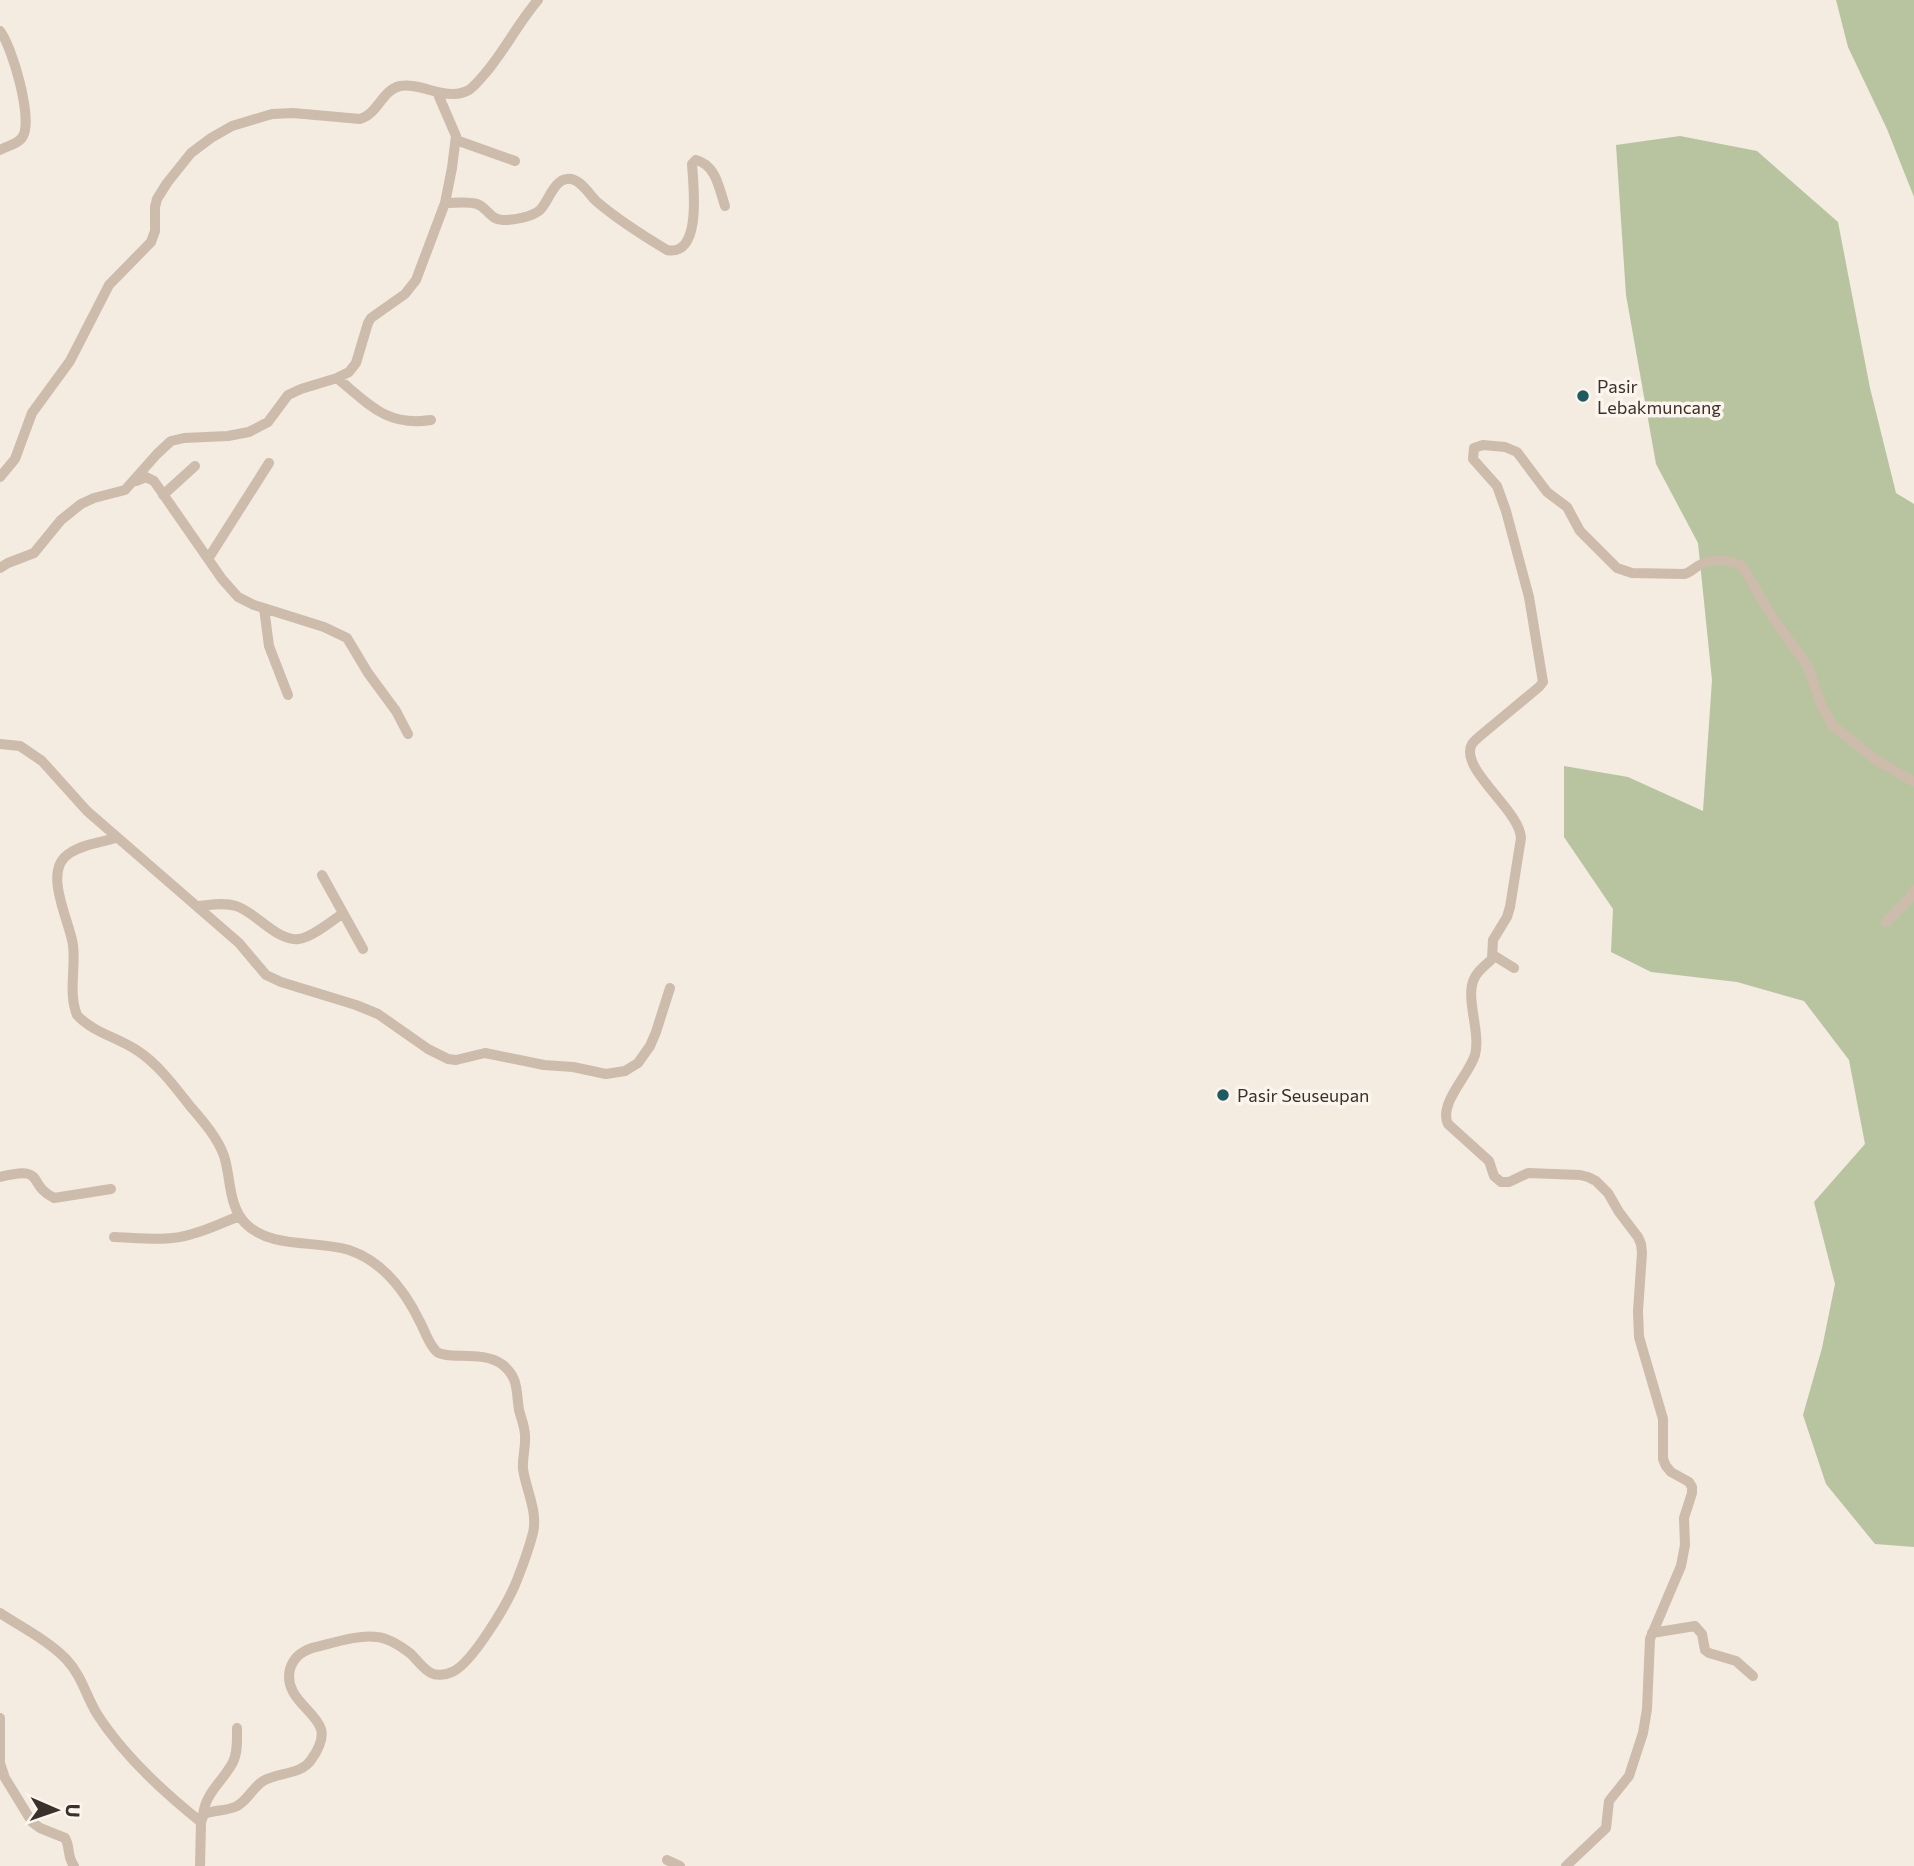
<svg xmlns="http://www.w3.org/2000/svg" width="1914" height="1866" font-family="Commissioner,sans-serif">
<style>
.green{fill:#b8c4a0}
.lines{fill:none;stroke-linecap:round;stroke-linejoin:round}
.minor{stroke:#cdbbac;stroke-width:10}
.poi-dot{fill:#1f5a5e;stroke:#fbf5ee;stroke-width:2.5}
.labels{text-anchor:middle;dominant-baseline:central;stroke-width:7;stroke-linejoin:round;paint-order:stroke}
.poi-label{font-size:18px;fill:#3b302b;stroke:#fbf5ee;text-anchor:start}
</style>
<rect width="100%" height="100%" fill="#f4ebe1"/>
<path class="green" d="M1836,0H1914V197L1887,129L1848,47Z
M1680,136L1757,151L1838,222L1870,388L1896,493L1914,504V1547L1875,1544L1826,1484L1803,1415L1822,1348L1835,1284L1814,1202L1865,1144L1849,1060L1804,1001L1737,982L1651,972L1611,952L1613,909L1564,837V766L1628,777L1703,811L1712,680L1698,543L1656,464L1626,295L1616,145Z"/>
<g class="lines">
<path class="minor" d="M0,31C12,46 33,118 23,136C19,144 7,146 0,150
M456,140L515,161
M445,203C455,203 468,201 477,204C488,208 491,221 504,220C514,220 532,217 540,210C548,202 554,180 567,179C579,177 589,194 596,201C618,220 642,235 667,250C703,257 693,183 692,164L696,160C716,165 719,188 725,206
M337,378C369,404 386,427 431,420
M0,477L15,459L32,413L70,361L109,285L151,242L155,231V207L157,199L167,183L191,153L211,138L232,126L272,114L293,113L360,119C378,114 382,90 400,86C418,83 436,95 454,94C458,94 465,92 469,90C476,85 482,77 488,70C506,48 519,22 538,0
M136,481L146,477L154,481L222,579L238,597L254,605L324,627L347,638L368,673L396,711L408,734
M163,495L195,466
M208,559L269,463
M0,568L8,563L34,553L61,520L81,504L94,498L125,490L157,454L171,441L184,438L228,436L249,432L268,422L288,395L301,389L337,378L349,372L356,363L368,323L371,318L405,294L416,280L445,203L452,168L456,136L437,92
M264,608L269,646L288,695
M0,744L20,746L42,761L87,811L239,943L266,975L281,982L356,1005L378,1014L428,1049L448,1059L456,1060L485,1053L544,1065L573,1067L606,1074L625,1071L638,1063L650,1046L656,1032L670,988
M116,838C102,842 83,844 70,853C41,870 70,921 73,945C76,967 68,993 77,1015C92,1032 119,1038 138,1051C158,1064 175,1087 190,1106C202,1120 218,1138 224,1156C231,1177 228,1205 245,1223C270,1249 316,1240 349,1250C382,1261 405,1291 420,1322C425,1331 428,1343 436,1351C446,1361 483,1349 503,1365C519,1378 516,1392 519,1410C521,1418 525,1427 525,1436C526,1447 522,1458 523,1469C526,1490 538,1511 533,1533C529,1548 523,1565 517,1580C509,1601 472,1664 452,1672C446,1675 436,1676 431,1673C423,1669 417,1660 411,1654C402,1647 389,1638 377,1637C359,1634 330,1644 312,1648C301,1652 294,1657 290,1669C283,1697 315,1710 321,1729C324,1739 317,1752 311,1760C301,1775 278,1772 263,1781C252,1788 247,1802 235,1807C225,1811 214,1810 204,1814L201,1822L200,1866
M322,875L363,949
M198,906C210,905 224,902 236,906C256,912 277,942 299,939C311,938 332,921 342,914
M1886,922L1909,899L1914,890
M1493,955L1514,968
M0,1177C47,1165 26,1184 54,1198L111,1189
M114,1237C140,1238 168,1242 192,1234C208,1230 224,1222 239,1216
M0,1613C21,1627 49,1641 66,1659C82,1676 86,1696 97,1714C124,1756 162,1791 201,1822
M1652,1633L1695,1626L1702,1634L1705,1650L1709,1653L1736,1661L1753,1676
M0,1718V1763L5,1778L32,1822L40,1828L65,1838C71,1848 66,1855 74,1866
M203,1815C205,1793 224,1780 233,1762C238,1752 237,1739 237,1728
M667,1860L680,1866
M1566,1866L1606,1828L1609,1801L1629,1776L1643,1733L1647,1709L1650,1639L1681,1566L1685,1545L1684,1518L1692,1493V1487L1689,1482L1671,1472L1666,1466L1663,1459V1419L1639,1337L1638,1311L1642,1253L1641,1244L1638,1237L1619,1212L1608,1193L1596,1181L1588,1177L1580,1175L1528,1173L1509,1182H1501L1494,1176L1489,1161L1448,1124C1438,1104 1469,1075 1475,1055C1481,1032 1465,998 1474,979C1477,971 1486,965 1492,959L1493,940L1507,917L1510,907L1521,838C1520,810 1458,768 1472,744C1474,741 1477,739 1480,736L1539,687L1543,682L1529,597L1506,511L1497,486L1473,459L1474,448L1483,445L1505,447L1517,452L1547,492L1567,507L1580,531L1617,568L1632,573L1684,574C1690,573 1693,569 1698,566C1709,559 1731,559 1742,566L1773,618L1807,665L1822,707L1833,726L1876,760L1914,782"/>
</g>
<g class="poi-dot">
<circle cx="1583" cy="396" r="7"/>
<circle cx="1223" cy="1095" r="7"/>
</g>
<g class="labels">
<g class="poi-label">
<text x="1597" y="386">Pasir<tspan x="1597" dy="21">Lebakmuncang</tspan></text>
<text x="1237" y="1095">Pasir Seuseupan</text>
</g>
</g>
<g transform="translate(56 1810) rotate(92)" stroke="#fbf5ee" stroke-width="5" paint-order="stroke">
<path d="M0-5L12 26L0 18L-12 26Z" fill="#3b302b"/>
<text y="-10" font-size="19" font-weight="bold" text-anchor="middle" fill="#3b302b">U</text>
</g>
</svg>
